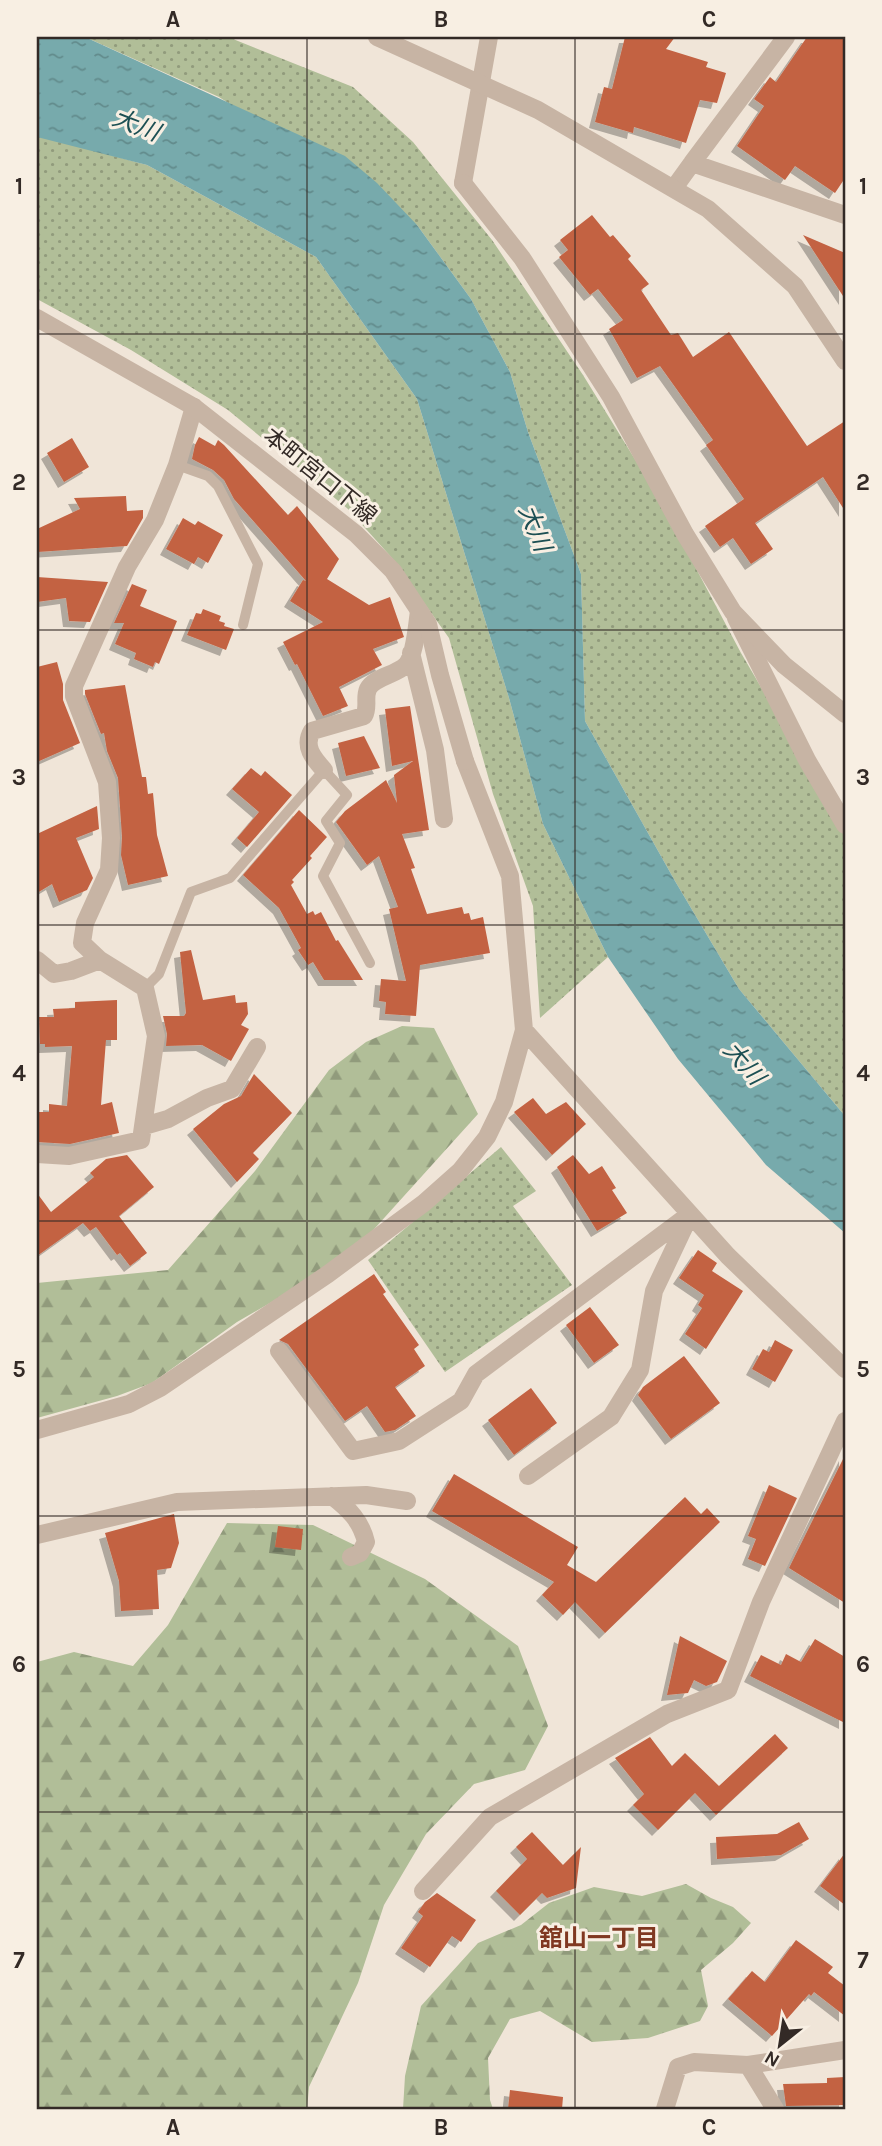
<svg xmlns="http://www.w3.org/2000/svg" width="882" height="2146" font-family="Karla,'Noto Sans JP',sans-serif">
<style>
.grass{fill:url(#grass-dots)}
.forest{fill:url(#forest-firs)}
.water{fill:url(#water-ripples)}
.building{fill:#c36243;filter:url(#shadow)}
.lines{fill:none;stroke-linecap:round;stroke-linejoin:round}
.service{stroke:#c7b4a4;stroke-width:10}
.minor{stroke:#c7b4a4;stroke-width:18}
.tertiary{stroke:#c7b4a4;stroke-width:18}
.grid{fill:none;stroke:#332a26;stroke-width:2;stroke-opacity:0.55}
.labels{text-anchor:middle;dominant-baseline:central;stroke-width:6;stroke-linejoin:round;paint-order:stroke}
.street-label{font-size:23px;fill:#332a26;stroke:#f8efe3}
.water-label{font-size:24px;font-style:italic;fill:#1c4f53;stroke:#f8efe3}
.neighbourhood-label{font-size:24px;font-weight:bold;fill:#803821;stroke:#f8efe3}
.neatline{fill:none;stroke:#332a26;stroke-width:2.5}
.grid-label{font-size:23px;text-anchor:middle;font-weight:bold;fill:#332a26}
</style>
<defs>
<pattern id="grass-dots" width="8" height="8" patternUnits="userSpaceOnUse" patternTransform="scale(1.75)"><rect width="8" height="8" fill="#b1be98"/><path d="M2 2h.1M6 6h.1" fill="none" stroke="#919b7c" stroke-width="1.8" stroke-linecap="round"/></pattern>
<pattern id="forest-firs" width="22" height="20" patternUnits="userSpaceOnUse" patternTransform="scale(1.75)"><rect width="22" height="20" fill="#b1be98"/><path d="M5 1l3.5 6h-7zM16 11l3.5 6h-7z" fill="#919b7c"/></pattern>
<pattern id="water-ripples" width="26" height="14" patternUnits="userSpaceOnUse" patternTransform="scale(1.75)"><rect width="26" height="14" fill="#77aaac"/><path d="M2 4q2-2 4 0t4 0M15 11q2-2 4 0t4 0" fill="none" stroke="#628b8c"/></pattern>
<filter id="shadow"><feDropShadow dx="-6" dy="6" stdDeviation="0" flood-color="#0004"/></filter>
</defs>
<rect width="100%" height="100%" fill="#f0e5d8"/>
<path class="grass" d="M85,37H228L353,87L413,142L492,240L583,375L657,495L741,653L845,830V1116L739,989L675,881L585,721L581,574L528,432L510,372L471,299L417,225L219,97Z
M37,135L147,165L316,257L417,399L509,698L543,824L608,957L540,1018L533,906L493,794L449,638L392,558L348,509L228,410L131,350L37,299Z
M501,1147L536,1191L513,1206L572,1285L445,1372L368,1260Z"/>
<path class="forest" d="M402,1026L434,1028L478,1114L348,1258L237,1322L152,1383L117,1396L37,1418V1283L168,1270L255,1171L329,1070L366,1042Z
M227,1523L313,1525L425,1579L518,1646L548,1726L525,1770L474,1784L426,1834L384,1905L358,1983L309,2087L307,2109H37V1662L74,1652L133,1666L168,1625Z
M686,1884L711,1898L733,1907L751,1923L733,1943L701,1970L708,2006L700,2021L648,2038L592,2042L540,2011L510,2019L488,2058L490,2100L493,2109H403L405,2076L421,2006L478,1943L521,1925L549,1903L594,1887L642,1896Z"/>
<path class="water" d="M37,37H85L345,156L377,183L417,225L471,299L510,372L528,432L581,574L585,721L675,881L739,989L845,1116V1233L766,1165L678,1059L608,957L543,824L509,698L417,399L316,257L147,165L37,137Z"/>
<path class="building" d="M625,37H675L666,49L708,62L706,67L726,73L717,103L700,100L686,143L634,127L633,133L595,122L604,87L612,89Z
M807,37H845V178L835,193L795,166L785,180L737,146L764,106L754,99L770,77L776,82Z
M592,215L610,237L613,235L631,256L628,259L649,284L641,290L671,335L678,333L693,357L729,332L807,446L845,421V511L823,477L755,523L773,549L751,564L733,538L720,547L705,526L744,499L706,445L713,440L660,366L637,378L609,329L623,320L598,289L590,295L559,257L568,250L560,240Z
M803,235L845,253V299Z
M199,437L215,446L218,440L224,445L288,515L297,506L339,559L327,579L369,605L390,597L404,637L373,649L382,665L339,687L348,706L323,716L297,664L295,665L283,642L323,622L290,601L303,580L306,581L234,499L224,480L213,470L192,459L195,445Z
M72,438L89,467L64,482L47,453Z
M126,496L127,511L143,510V518L127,546L37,552V529L80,509L74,498Z
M183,518L195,525L198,521L223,535L208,563L198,557L194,564L166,549Z
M37,577L66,579L108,582L90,622L69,621L66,598L37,602Z
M132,584L147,590L140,606L177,621L159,664L155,662L153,667L134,659L136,653L115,644L124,623H114Z
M203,609L221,616L219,621L225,623L224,626L234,629L226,650L187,635L196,613L201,614Z
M57,662L63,684V700L80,743L37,762V667Z
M125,685L142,777H146L148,794L153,793L157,835L168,876L128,885L121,855L122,837L118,778L107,751L104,733L101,734L85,694V690Z
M410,706L429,830L402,834L415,868L411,869L427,914L462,907L464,914L469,913L471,920L483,917L490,953L420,965L416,1016L385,1014L386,1002L379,1001L381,979L406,981L389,909L398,907L379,856L367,865L336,822L345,811L386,780L397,803L394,775L413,761L392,766L385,709Z
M364,736L380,768L346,776L338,743Z
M251,768L261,776L265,771L292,795L247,847L237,838L259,812L232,789Z
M97,806L99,829L76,838L93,878L87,890L59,902L52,884L37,893V834Z
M299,810L327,837L310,856L312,858L292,880L294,882L291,885L307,914L313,911L315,915L321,912L336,941L338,940L363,980H324L313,962L308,965L298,950L301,948L279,908L243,875Z
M191,950L203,1000L235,995L236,1003L247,1002L248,1014L241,1025L249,1029L231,1061L202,1045L166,1046L167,1034L163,1016H184L186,1013L180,952Z
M117,1000V1040H106L101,1105L112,1102L119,1133L70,1144L37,1142V1112H49V1104L67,1106L72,1046L45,1047V1044H40L39,1017H54L53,1009L75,1008V1002Z
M254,1074L292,1113L253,1153L259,1159L237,1182L193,1129L224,1104L241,1096Z
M533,1098L546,1114L566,1102L586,1124L552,1155L514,1112Z
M127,1155L154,1187L119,1216L147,1253L130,1266L120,1253L117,1255L96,1227L90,1231L83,1223L37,1256V1193L51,1212L94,1177L90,1173L106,1159Z
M573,1155L589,1174L602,1166L616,1188L612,1190L627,1213L597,1231L557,1167Z
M698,1250L717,1263L712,1271L743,1291L706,1349L685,1334L702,1308L698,1305L704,1295L679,1278Z
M374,1274L386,1292L383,1294L419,1345L414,1349L425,1366L395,1387L416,1416L395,1430L385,1432L367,1406L345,1421L288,1344L279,1340Z
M590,1307L619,1345L594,1363L566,1325Z
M775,1340L793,1350L775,1382L752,1369L763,1349L769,1352Z
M684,1356L720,1403L671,1439L638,1395L643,1387Z
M531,1388L557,1423L514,1455L488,1420Z
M845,1455V1603L789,1568Z
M454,1474L578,1547L567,1565L596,1582L685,1497L701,1514L707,1508L720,1522L605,1633L575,1602L563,1615L542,1595L554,1582L432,1511Z
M769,1485L797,1498L765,1566L748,1559L756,1539L748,1536Z
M174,1514L179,1543L171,1568L157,1570L159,1609L121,1611L119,1581L105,1533Z
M278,1526L303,1529L301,1550L275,1547Z
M680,1636L727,1661L717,1682L706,1686L694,1680L688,1693L667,1695Z
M815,1639L845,1657V1723L750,1676L761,1655L781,1665L786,1654L801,1662Z
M775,1734L788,1748L716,1815L695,1793L658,1830L633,1805L644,1794L615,1758L650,1737L672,1766L685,1753L719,1786Z
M799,1822L809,1839L781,1855L717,1859L716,1837L777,1834Z
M532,1832L563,1865L581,1847L576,1888L547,1898L542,1893L520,1915L496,1891L527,1859L516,1847Z
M845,1853V1905L820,1886Z
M437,1893L476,1920L461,1942L452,1936L430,1967L401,1948L423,1916L418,1912L425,1902Z
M796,1940L833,1967L828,1973L845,1986V2016L814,1992L811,1996L809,1994L772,2036L728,1999L752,1971L765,1982Z
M845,2077V2105L786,2106L783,2084L827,2083V2078Z
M510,2090L563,2097L562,2109H508Z"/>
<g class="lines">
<path class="service" d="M177,465L208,476L218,486L258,564L243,625
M145,988L159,974L191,892L230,878L324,770L347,795L326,821L340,843L323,876L370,963"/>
<path class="minor" d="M692,163L786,37
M463,183L489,37
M674,188L692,163L845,215
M736,618L807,760L845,825
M411,653L435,750L444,819
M465,761L510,876L524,1030L728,1256L845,1369
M324,770C313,758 303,746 312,731L364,716C369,707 364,698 368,689C374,677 396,675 406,665C415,656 417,624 419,611
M37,960L54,974L71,971L100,960
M144,1126L168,1119L207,1098L232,1089L257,1047
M37,1154L69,1156L141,1140L156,1036L145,988L100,960L82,943L85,923L109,870L111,838L107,782L74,696V686L127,567L155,520L177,465L194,407
M279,1351L353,1451L399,1441L461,1401L476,1374L690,1214
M37,1430L129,1404L160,1388L328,1274L424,1203L460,1171L487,1137L504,1102L524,1030
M528,1476L611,1417L640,1370L654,1291L689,1217
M332,1496C349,1509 361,1521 366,1542L360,1553L351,1557
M37,1535L177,1502L366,1495L407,1501
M423,1891L490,1817L667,1714L728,1690L761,1602L845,1421
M748,2065L845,2050
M665,2109L678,2067L694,2062L748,2065L775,2109"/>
<path class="tertiary" d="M377,37L538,110L708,209L795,286L845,361
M463,183L522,258L611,397L685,534L733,612L784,665L845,714
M37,318L194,407L356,534L393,571L428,624L440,675L465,761"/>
</g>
<path class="grid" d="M307,37V2109M575,37V2109M37,334H845M37,630H845M37,925H845M37,1221H845M37,1516H845M37,1812H845"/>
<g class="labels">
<g class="street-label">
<text transform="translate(320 476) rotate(39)">本町宮口下線</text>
</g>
<g class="water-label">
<text transform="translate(136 125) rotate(21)">大川</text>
<text transform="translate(535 528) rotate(68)">大川</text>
<text transform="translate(744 1063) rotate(49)">大川</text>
</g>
<g class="neighbourhood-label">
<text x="599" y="1938">舘山一丁目</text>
</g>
</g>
<rect width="882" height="2146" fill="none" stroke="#f8efe3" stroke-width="77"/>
<g transform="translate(780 2045) rotate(210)" stroke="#f8efe3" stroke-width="5" paint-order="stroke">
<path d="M0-5L12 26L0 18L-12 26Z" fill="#332a26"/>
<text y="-10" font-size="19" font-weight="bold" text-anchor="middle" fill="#332a26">N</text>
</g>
<rect x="38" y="38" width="806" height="2070" class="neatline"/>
<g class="grid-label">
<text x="173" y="27">A</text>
<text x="441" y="27">B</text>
<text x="709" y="27">C</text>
<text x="19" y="194">1</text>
<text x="863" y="194">1</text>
<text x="19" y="490">2</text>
<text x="863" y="490">2</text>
<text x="19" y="785">3</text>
<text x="863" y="785">3</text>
<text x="19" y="1081">4</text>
<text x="863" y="1081">4</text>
<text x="19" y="1377">5</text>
<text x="863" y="1377">5</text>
<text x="19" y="1672">6</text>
<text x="863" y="1672">6</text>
<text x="19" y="1968">7</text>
<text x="863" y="1968">7</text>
<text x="173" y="2135">A</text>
<text x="441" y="2135">B</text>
<text x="709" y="2135">C</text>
</g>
</svg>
